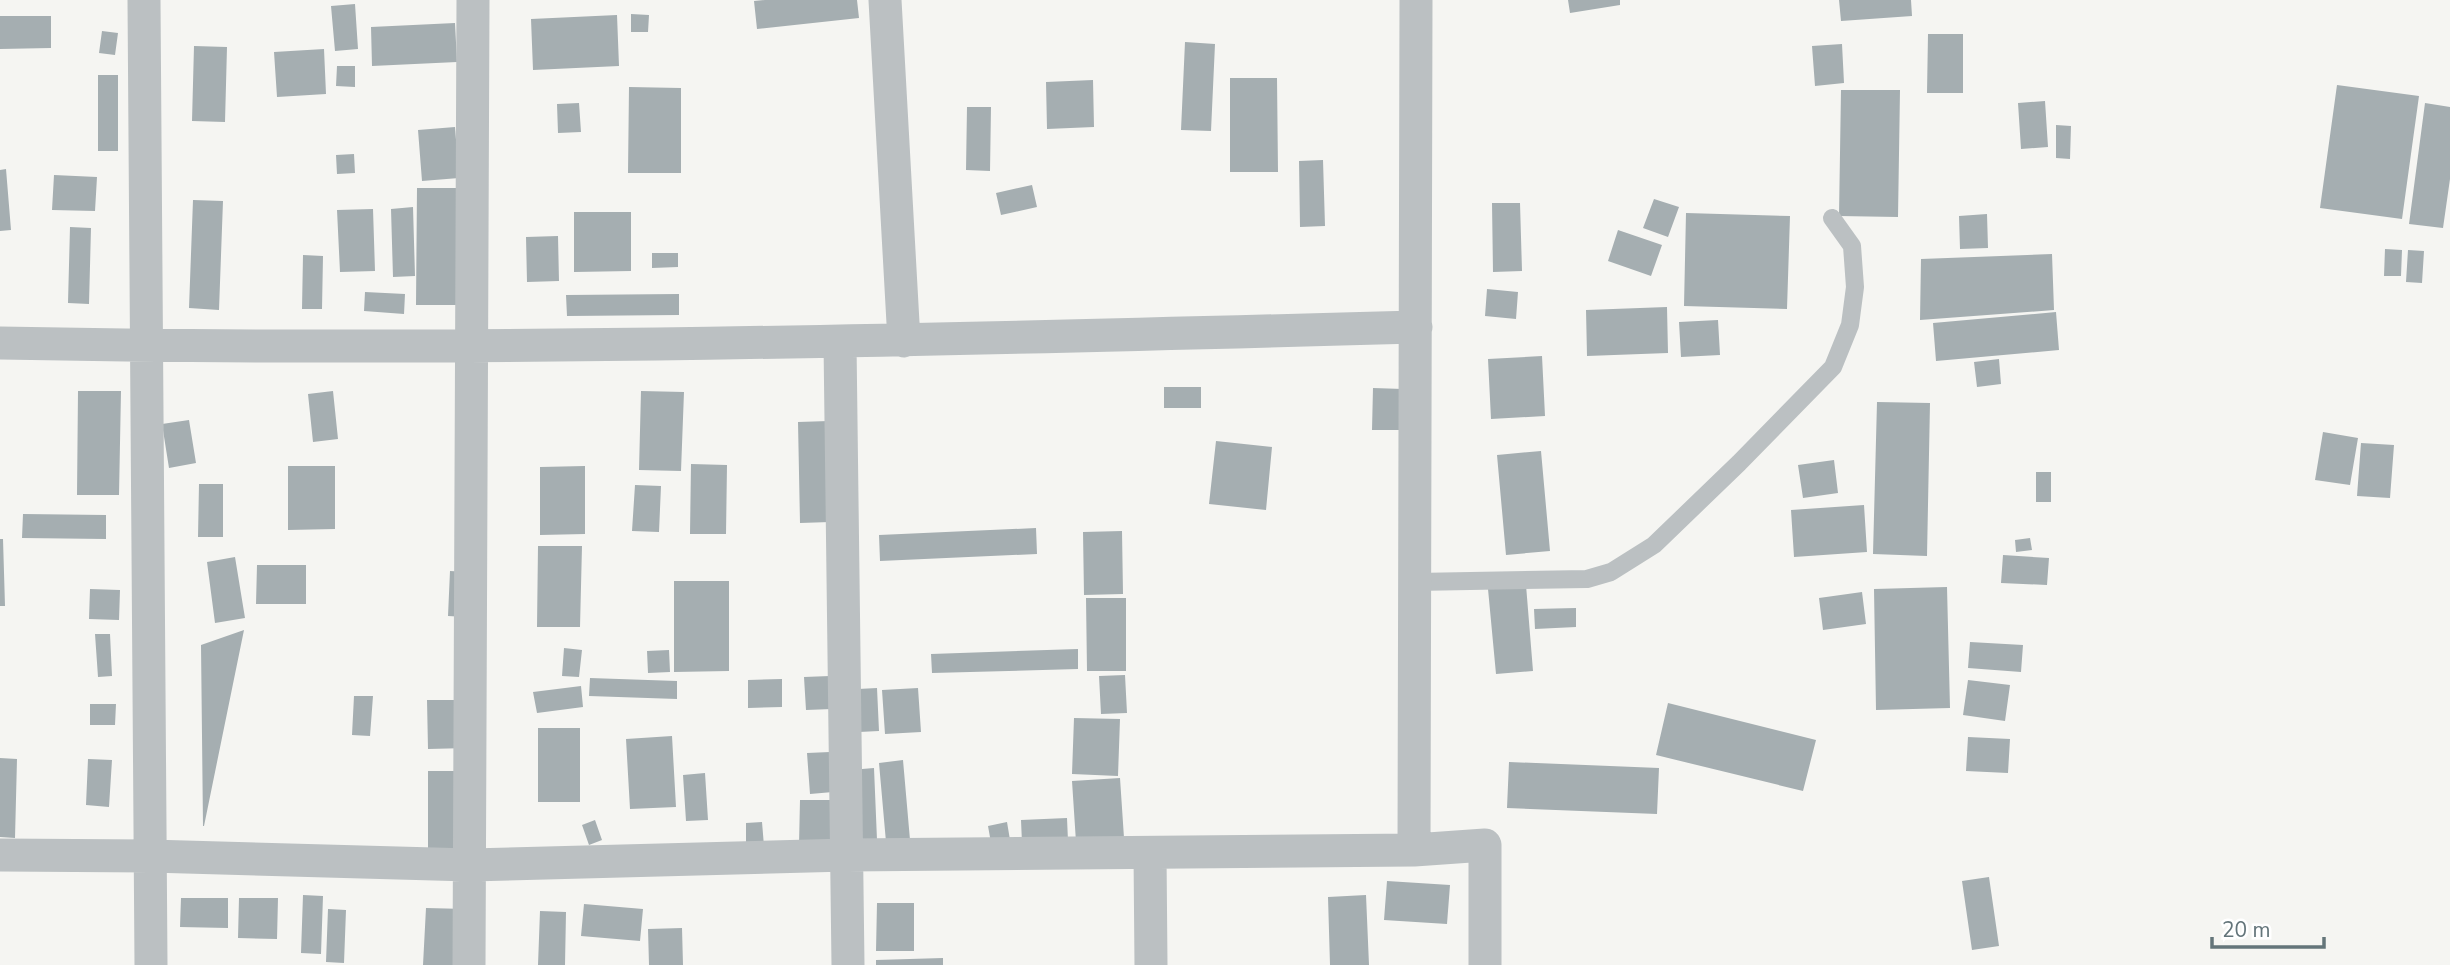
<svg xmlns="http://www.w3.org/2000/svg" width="2450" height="965" font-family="'Nunito Sans',sans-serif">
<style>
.building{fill:#a5aeb1}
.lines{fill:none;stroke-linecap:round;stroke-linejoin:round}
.service{stroke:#bbc0c2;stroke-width:18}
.minor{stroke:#bbc0c2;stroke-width:33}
</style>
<rect width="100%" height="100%" fill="#f5f5f2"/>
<path class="building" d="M765,0H857L859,18L757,29L754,1Z
M1568,0H1620V5L1570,13Z
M1839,0H1911L1912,16L1841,21Z
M355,4L358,49L335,51L331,6Z
M631,14L649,15L648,32H631Z
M617,15L619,66L533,70L531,19Z
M0,16H51V48L0,49Z
M455,23L457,62L372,66L371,27Z
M102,31L118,33L115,55L99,53Z
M1928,34H1963V93H1927Z
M1185,42L1215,44L1211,131L1181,130Z
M1842,44L1844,83L1815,86L1812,46Z
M194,46L227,47L225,122L192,121Z
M324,49L326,94L277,97L274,52Z
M337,66H355V87L336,86Z
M98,75H118V151H98Z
M1230,78H1277L1278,172H1230Z
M1093,80L1094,127L1047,129L1046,82Z
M2337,85L2419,96L2402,219L2320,208Z
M629,87L681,88V173H628Z
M1841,90H1900L1898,217L1839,216Z
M2045,101L2048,147L2021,149L2018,103Z
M579,103L581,132L558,133L557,104Z
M2425,103L2450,107V179L2443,228L2409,224Z
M967,107H991L990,171L966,170Z
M2056,125L2071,126L2070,159L2056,158Z
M455,127L459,178L422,181L418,130Z
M354,154L355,173L337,174L336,155Z
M1323,160L1325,226L1300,227L1299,161Z
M6,169L11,230L0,231V170Z
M54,175L97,177L95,211L52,210Z
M1032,185L1037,207L1001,215L996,193Z
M417,188H460L459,305H416Z
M1654,199L1679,207L1668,237L1643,228Z
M193,200L223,201L219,310L189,308Z
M1492,203H1520L1522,271L1493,272Z
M413,207L415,276L393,277L391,209Z
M373,209L375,271L340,272L337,210Z
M574,212H631V271L574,272Z
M1686,213L1790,216L1787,309L1684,306Z
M1987,214L1988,248L1960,249L1959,216Z
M70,227L91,228L89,304L68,303Z
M1618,230L1662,245L1651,276L1608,261Z
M558,236L559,281L527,282L526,237Z
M2385,249L2402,250L2401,276H2384Z
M2408,250L2424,251L2422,283L2406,282Z
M652,253H678V267L652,268Z
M2052,254L2054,310L1920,320L1921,259Z
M303,255L323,256L322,309H302Z
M1487,289L1518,292L1516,319L1485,316Z
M365,292L405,294L404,314L364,311Z
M679,294V315L567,316L566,295Z
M1667,307L1668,353L1587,356L1586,310Z
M2056,312L2059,350L1936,361L1933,323Z
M1718,320L1720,355L1681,357L1679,322Z
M1542,356L1545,416L1491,419L1488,359Z
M1999,359L2001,384L1977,387L1974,362Z
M1164,387H1201V408H1164Z
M1373,388L1403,389L1402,430H1372Z
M78,391H121L119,495H77Z
M333,391L338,439L313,442L308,394Z
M641,391L684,392L681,471L639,470Z
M1877,402L1930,403L1927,556L1873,554Z
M189,420L196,463L169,468L162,424Z
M829,421L830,522L800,523L798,422Z
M2323,432L2358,438L2350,485L2315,480Z
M1216,441L1272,447L1266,510L1209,504Z
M2361,443L2394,445L2390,498L2357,496Z
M1541,451L1550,551L1506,555L1497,455Z
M1834,460L1838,493L1803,498L1798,465Z
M691,464L727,465L726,534H690Z
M288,466H335V529L288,530Z
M585,466V534L540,535V467Z
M2036,472H2051V502H2036Z
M199,484H223V537H198Z
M635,485L661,486L659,532L632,531Z
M1864,505L1867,552L1794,557L1791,510Z
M23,514L106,515V539L22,538Z
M1036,528L1037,554L880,561L879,535Z
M1122,531L1123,594L1084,595L1083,532Z
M2030,538L2032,550L2016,552L2015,540Z
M0,539H3L5,606H0Z
M538,546H582L580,627H537Z
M2003,555L2049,558L2047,585L2001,583Z
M235,557L245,618L215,623L207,562Z
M257,565H306V604H256Z
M450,571L468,572L466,617L448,616Z
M674,581H729V671L674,672Z
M1526,585L1533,671L1496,674L1488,589Z
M1947,587L1950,708L1876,710L1874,589Z
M90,589L120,590L119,620L89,619Z
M1862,592L1866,624L1823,630L1819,598Z
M1086,598H1126V671H1087Z
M1576,608V627L1535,629L1534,609Z
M244,630L204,826H203L201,645Z
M95,634H110L112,676L98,677Z
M1970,642L2023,645L2021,672L1968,668Z
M564,648L582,650L579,677L562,676Z
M1078,649V669L932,673L931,654Z
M669,650L670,672L648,673L647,651Z
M1125,675L1127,713L1101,714L1099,676Z
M830,676L832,709L806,710L804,677Z
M590,678L677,681V699L589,696Z
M782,679V707L748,708V680Z
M1968,680L2010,685L2005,721L1963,715Z
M581,686L583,707L537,713L533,692Z
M877,688L879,731L859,732L858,689Z
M918,688L921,732L885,734L882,690Z
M354,696H373L370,736L352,735Z
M427,700H467L468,748L428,749Z
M1668,703L1816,740L1803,791L1656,755Z
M90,704H116L115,725H90Z
M1074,718L1120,719L1118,776L1072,774Z
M538,728H580V802H538Z
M672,736L676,807L630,809L626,739Z
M1968,737L2010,739L2008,773L1966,771Z
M830,752L833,792L810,794L807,753Z
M0,758L17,759L15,838L0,837Z
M88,759L112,760L109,807L86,805Z
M903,760L910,840L886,842L879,763Z
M1509,762L1659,768L1657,814L1507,808Z
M874,768L877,840L853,842L850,770Z
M428,771H467V851L428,850Z
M705,773L708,820L686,821L683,775Z
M1120,778L1124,838L1076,842L1072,781Z
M800,800H831L830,845H799Z
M1067,818L1068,841L1022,843L1021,820Z
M595,820L602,840L589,845L582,825Z
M762,822L764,846L746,847V823Z
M1007,822L1010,840L991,843L988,826Z
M1989,877L1999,946L1972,950L1962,881Z
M1387,881L1450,885L1447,924L1384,920Z
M303,895L323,896L321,954L301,953Z
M1366,895L1369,965H1330L1328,897Z
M181,898H228V928L180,927Z
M239,898H278L277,939L238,938Z
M877,903H914V951H876Z
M584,904L643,909L640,941L581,936Z
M426,908L466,909L463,965H423Z
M328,909L346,910L344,963L326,962Z
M540,911L566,912L565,965H538Z
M682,928L683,965H649L648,929Z
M943,958V965H876V960Z"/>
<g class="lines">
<path class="service" d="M1415,582L1587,579L1611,572L1654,545L1739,463L1833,367L1850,325L1855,287L1852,246L1832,218"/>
<path class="minor" d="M144,0L151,965
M885,0L904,341
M0,343C472,352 944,340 1416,327
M840,343L848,965
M1414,850L1416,0
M1150,853L1151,965
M0,855L150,856L470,865L847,855L1414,850L1485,845V965
M469,965L473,0"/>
</g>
<path d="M2212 937v10h112v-10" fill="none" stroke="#64757a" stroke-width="3.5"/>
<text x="2222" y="937" font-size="21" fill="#64757a" stroke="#ffffff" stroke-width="5" paint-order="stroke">20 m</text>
</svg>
